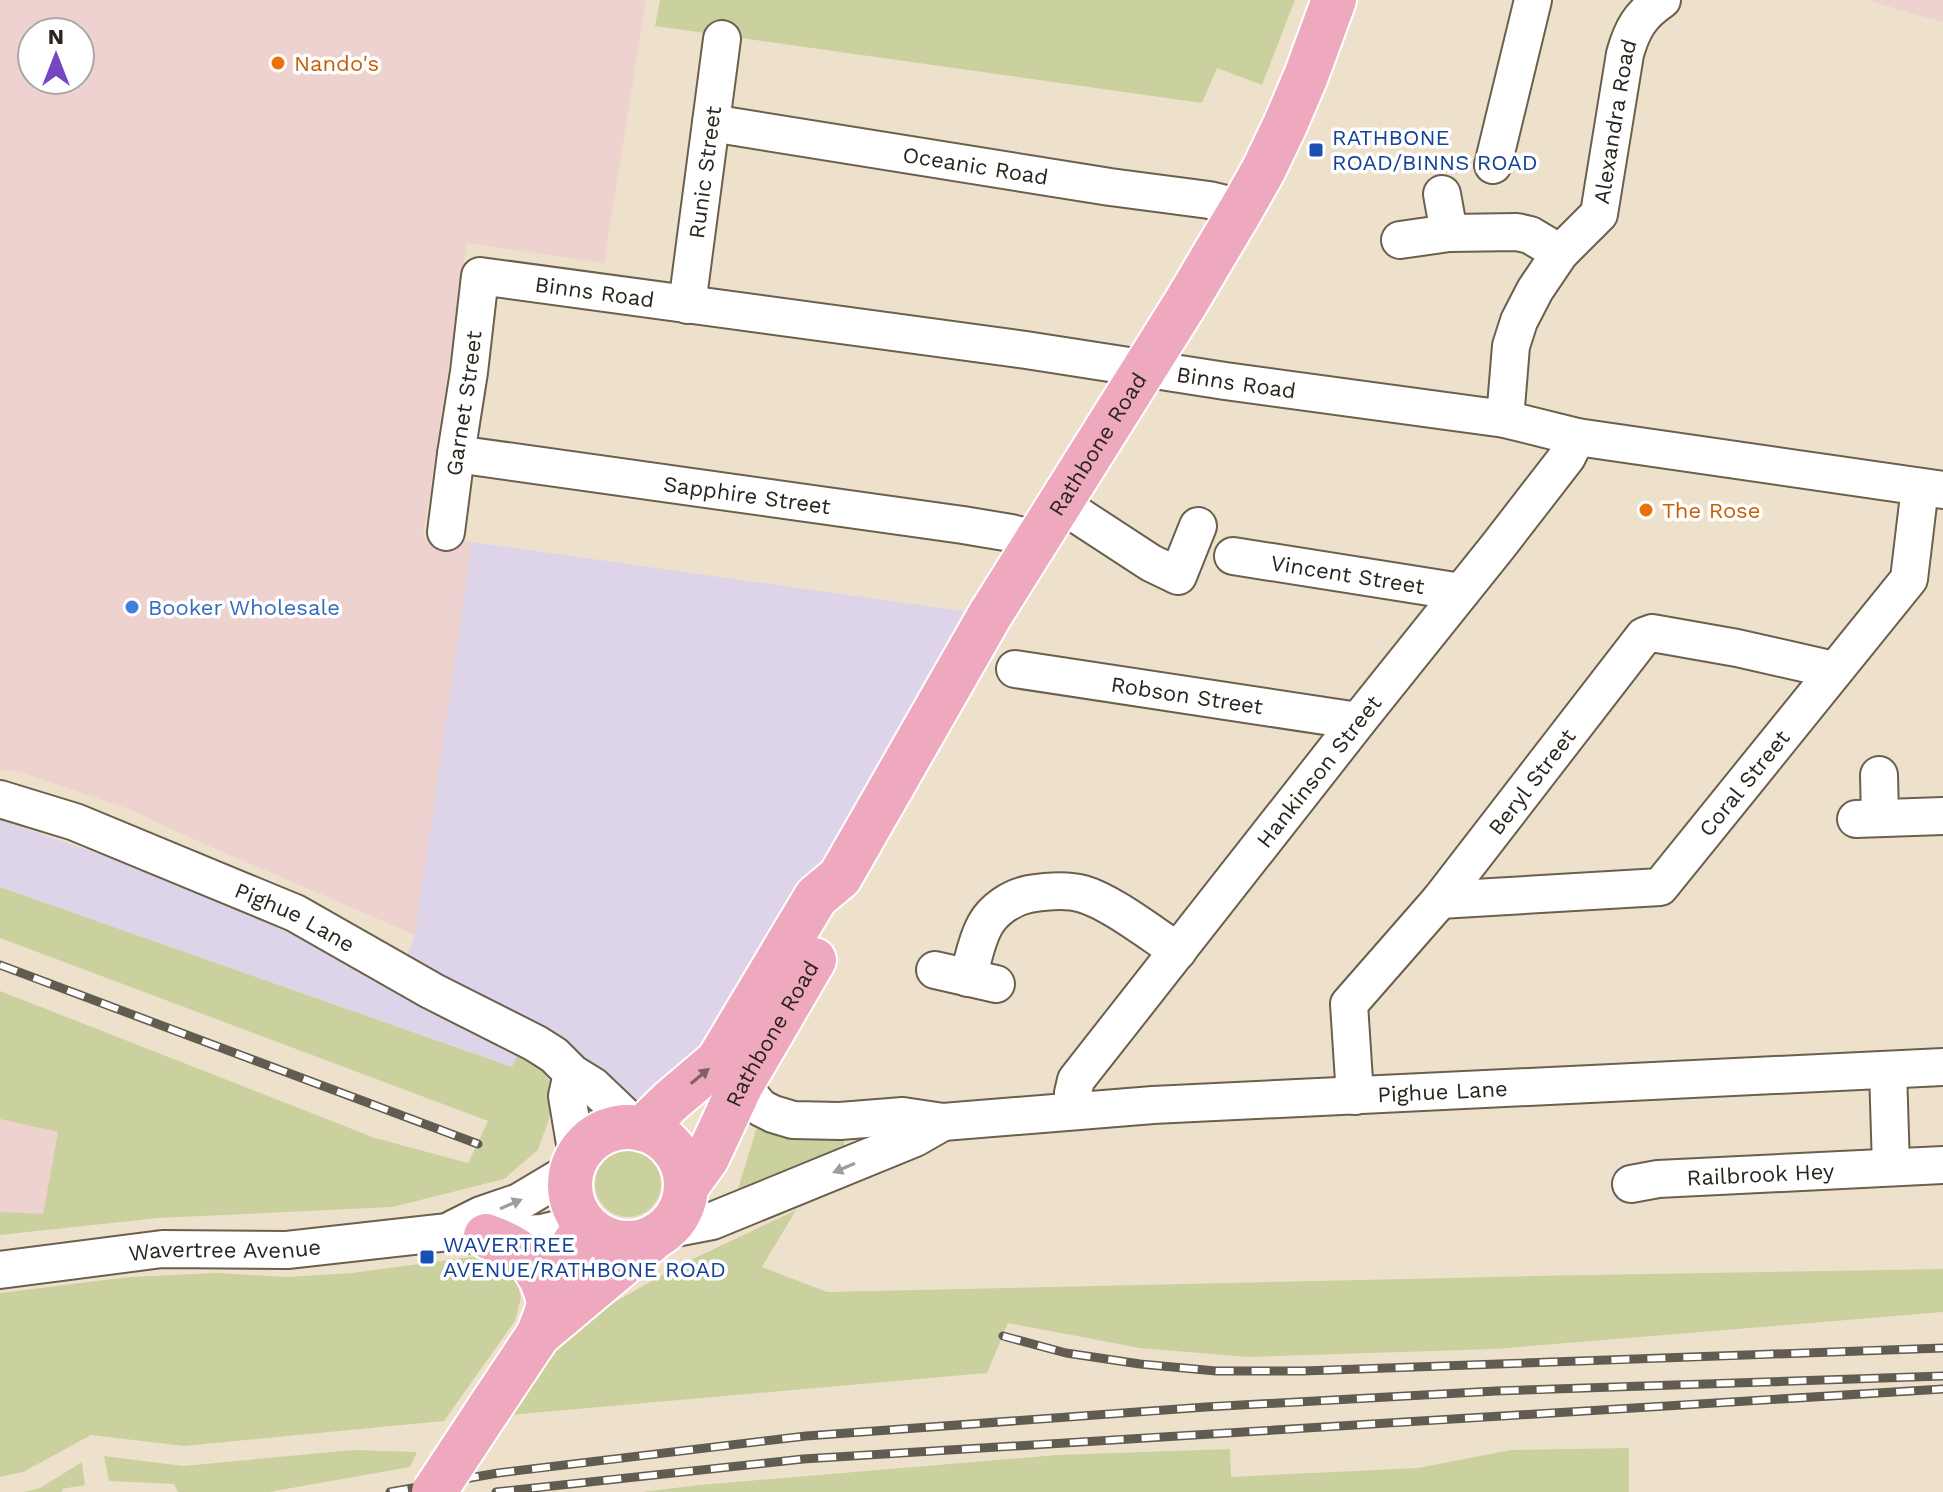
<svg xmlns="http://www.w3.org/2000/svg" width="1943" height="1492" font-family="'Work Sans',sans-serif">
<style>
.commercial{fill:#edd2d0;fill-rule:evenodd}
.industrial{fill:#ded4e9}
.green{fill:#cbd19e}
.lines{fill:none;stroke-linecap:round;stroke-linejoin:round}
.minor-casing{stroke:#6b5f4d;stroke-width:40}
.major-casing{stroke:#fff;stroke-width:48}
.minor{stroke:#fff;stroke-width:36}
.major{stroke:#efa9bf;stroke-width:44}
.rail-casing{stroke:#625b4f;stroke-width:9}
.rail{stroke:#fff;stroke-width:6;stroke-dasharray:18;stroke-linecap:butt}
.major-bridge-casing{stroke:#fff;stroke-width:48;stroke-linecap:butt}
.major-bridge{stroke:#efa9bf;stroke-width:44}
.oneway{fill:#836066}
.oneway2{fill:#9f9d99}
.food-dot{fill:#e8710a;stroke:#fff;stroke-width:3}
.transit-dot{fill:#1a4fb4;stroke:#fff;stroke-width:3}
.shop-dot{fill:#3f7fe0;stroke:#fff;stroke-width:3}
.labels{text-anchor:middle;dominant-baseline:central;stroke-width:7;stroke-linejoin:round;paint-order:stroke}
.food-label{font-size:22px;fill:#c56008;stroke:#fff;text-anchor:start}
.street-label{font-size:22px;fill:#2a251d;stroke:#fff}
.transit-label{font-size:22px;fill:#164399;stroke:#fff;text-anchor:start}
.shop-label{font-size:22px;fill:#366cbe;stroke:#fff;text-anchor:start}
</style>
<rect width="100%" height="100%" fill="#eee1cc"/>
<path class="commercial" d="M0,0H646L604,263L467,243L423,537L472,542L415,935L177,832L132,810L19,772L0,770ZM32,32H80V80H32Z
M1867,0H1943V22L1924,17Z
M0,1119L58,1132L43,1214L0,1230Z"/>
<path class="industrial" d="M472,542L990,615L718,1061L636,1127L513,1067L0,887V820L135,866L397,980L415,935Z"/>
<path class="green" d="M660,0H1295L1262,85L1217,68L1202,103L655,26Z
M0,887L512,1067L517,1056L542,1069L549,1082L551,1113L538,1150L504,1179L393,1207L158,1218L0,1235V1212L43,1214L58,1132L0,1119V991L375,1138L468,1163L488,1121L0,938Z
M760,1117L842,1128L846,1155L737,1192Z
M595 1184a33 33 0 1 1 66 0a33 33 0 1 1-66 0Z
M796,1210L762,1267L827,1292L1532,1276L1943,1269V1312L1495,1349L1248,1357L1140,1348L1008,1323L987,1373L509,1415L557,1350L608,1306L676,1267Z
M479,1256L501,1265L516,1277L521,1298L515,1321L444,1421L184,1446L91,1435L23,1472L0,1477V1293L129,1277L217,1273L287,1277L352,1273Z
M1629,1448V1492H642L699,1485L1057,1455L1230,1449L1231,1477L1418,1468L1511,1450Z
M353,1450L417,1452L410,1467L269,1492H178L174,1484L109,1481L104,1456L183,1466Z
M82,1462L85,1485L62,1489V1492H24L40,1488Z"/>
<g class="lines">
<defs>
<g id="minor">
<path id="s1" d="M711,123L1110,187L1209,200L1242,208"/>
<path d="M1493,165L1533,0"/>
<path d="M1442,194L1449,233"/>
<path d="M1400,240L1449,233L1517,232L1530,235L1560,253"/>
<path id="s2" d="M687,305L722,39"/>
<path id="s3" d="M1505,419L1511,346L1519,321L1535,290L1560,253L1599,214L1625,54C1632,29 1640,15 1662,0"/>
<path id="s4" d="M456,454L963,525L1011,533L1036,539"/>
<path d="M1059,503L1151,563L1178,576L1198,526"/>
<path id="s5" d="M446,532L456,454L469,372L480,276L1026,350L1225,381L1505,419L1577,437L1943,490"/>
<path id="s6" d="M1233,556L1461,592"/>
<path id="s7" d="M1015,669L1358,721"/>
<path d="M1879,775L1880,818"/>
<path id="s8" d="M0,799L75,822L295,913L432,991L535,1043L554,1055L572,1073L593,1086L636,1127"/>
<path d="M1856,819L1943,816"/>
<path id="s9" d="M1440,900L1660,887L1909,579L1920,487"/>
<path d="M935,970L996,984"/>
<path d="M968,978C973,961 976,941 985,925C994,909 1011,898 1029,894C1047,891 1066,889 1083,894C1111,902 1153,935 1178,951"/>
<path d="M1888,1070L1891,1167"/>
<path d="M572,1073L567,1096L577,1156"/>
<path id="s10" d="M741,1085L761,1108L773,1114L793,1120L840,1121L903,1116L943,1122L1153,1105L1943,1067"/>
<path id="s11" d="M1355,1096L1349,1004L1440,900L1644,636L1652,633L1737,648L1834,670"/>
<path id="s12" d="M1073,1111V1093L1076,1080L1358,721L1499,545L1567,457L1577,437"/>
<path id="s13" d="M1631,1184L1658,1179L1943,1165"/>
<path d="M453,1229L481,1215L519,1202L571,1171"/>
<path d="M665,1230L712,1221L915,1138L943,1122"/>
<path id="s14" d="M0,1270L162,1249L287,1250L448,1232L486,1236L542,1233L583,1223"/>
</g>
<g id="major">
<circle cx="628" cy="1185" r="58"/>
<path id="s15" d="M642,1129L672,1100L718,1061L816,897L840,877L990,615L1185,304L1242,208L1264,169L1285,125L1306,76L1334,0"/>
<path id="s16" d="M686,1187L707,1158L741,1085L814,960"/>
<path d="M486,1236C521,1248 541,1265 549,1302"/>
<path d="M539,1333L570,1250L586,1226"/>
<path d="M488,1410L538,1335L657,1235"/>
</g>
</defs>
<use href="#minor" class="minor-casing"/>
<use href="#major" class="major-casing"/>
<use href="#minor" class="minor"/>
<use href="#major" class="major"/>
<defs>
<path id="rail" d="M0,965L478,1144
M1003,1336L1066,1353L1140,1364L1216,1371H1303L1943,1348
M390,1492L498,1473L806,1436L1206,1407L1496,1391L1943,1376
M496,1492L803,1459L1943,1389"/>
</defs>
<use href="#rail" class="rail-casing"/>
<use href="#rail" class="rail"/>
<defs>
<path id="major-bridge" d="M434,1492L488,1410"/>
</defs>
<use href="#major-bridge" class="major-bridge-casing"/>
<use href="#major-bridge" class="major-bridge"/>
</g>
<defs><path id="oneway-solid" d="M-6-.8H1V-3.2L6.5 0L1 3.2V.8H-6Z" transform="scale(2)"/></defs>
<use class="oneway" href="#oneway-solid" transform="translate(700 1076) rotate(-40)"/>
<g class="oneway2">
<use href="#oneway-solid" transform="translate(844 1168) rotate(157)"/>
<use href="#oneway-solid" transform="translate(511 1204) rotate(-23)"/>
</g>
<g class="food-dot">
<circle cx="278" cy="63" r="8"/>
<circle cx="1646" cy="510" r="8"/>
</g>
<g class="transit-dot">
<rect x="1308" y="142" width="16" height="16" rx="4"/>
<rect x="419" y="1249" width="16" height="16" rx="4"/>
</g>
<circle class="shop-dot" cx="132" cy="607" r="8"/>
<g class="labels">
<g class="food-label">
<text x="294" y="63">Nando's</text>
<text x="1662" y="510">The Rose</text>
</g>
<g class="street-label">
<text stroke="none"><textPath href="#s3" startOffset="328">Alexandra Road</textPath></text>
<text stroke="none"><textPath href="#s1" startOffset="268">Oceanic Road</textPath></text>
<text stroke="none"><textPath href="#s2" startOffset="134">Runic Street</textPath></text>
<text stroke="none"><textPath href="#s5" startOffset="374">Binns Road</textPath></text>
<text stroke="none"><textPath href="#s5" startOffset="1022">Binns Road</textPath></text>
<text stroke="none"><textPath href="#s5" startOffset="130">Garnet Street</textPath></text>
<text stroke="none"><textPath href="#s15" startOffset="828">Rathbone Road</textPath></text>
<text stroke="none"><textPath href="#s4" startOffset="294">Sapphire Street</textPath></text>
<text stroke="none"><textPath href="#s6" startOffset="116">Vincent Street</textPath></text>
<text stroke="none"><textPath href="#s7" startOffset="174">Robson Street</textPath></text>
<text stroke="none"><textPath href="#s12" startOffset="424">Hankinson Street</textPath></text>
<text stroke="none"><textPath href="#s11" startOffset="380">Beryl Street</textPath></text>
<text stroke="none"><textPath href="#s9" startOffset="354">Coral Street</textPath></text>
<text stroke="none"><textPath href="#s8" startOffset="318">Pighue Lane</textPath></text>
<text stroke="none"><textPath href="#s16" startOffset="176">Rathbone Road</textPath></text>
<text stroke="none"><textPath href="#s10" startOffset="716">Pighue Lane</textPath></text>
<text stroke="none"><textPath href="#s13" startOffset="130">Railbrook Hey</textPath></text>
<text stroke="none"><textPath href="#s14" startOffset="226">Wavertree Avenue</textPath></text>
</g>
<g class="transit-label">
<text x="1332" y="137">RATHBONE<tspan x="1332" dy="25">ROAD/BINNS ROAD</tspan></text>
<text x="443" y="1244">WAVERTREE<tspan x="443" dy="25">AVENUE/RATHBONE ROAD</tspan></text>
</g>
<g class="shop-label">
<text x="148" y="607">Booker Wholesale</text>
</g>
</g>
<g transform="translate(56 56)"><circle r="38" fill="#ffffff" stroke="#aaa8a5" stroke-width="2"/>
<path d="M0-6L14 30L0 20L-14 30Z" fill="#7647c0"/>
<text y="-12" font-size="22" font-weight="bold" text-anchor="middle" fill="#2a251d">N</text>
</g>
</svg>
